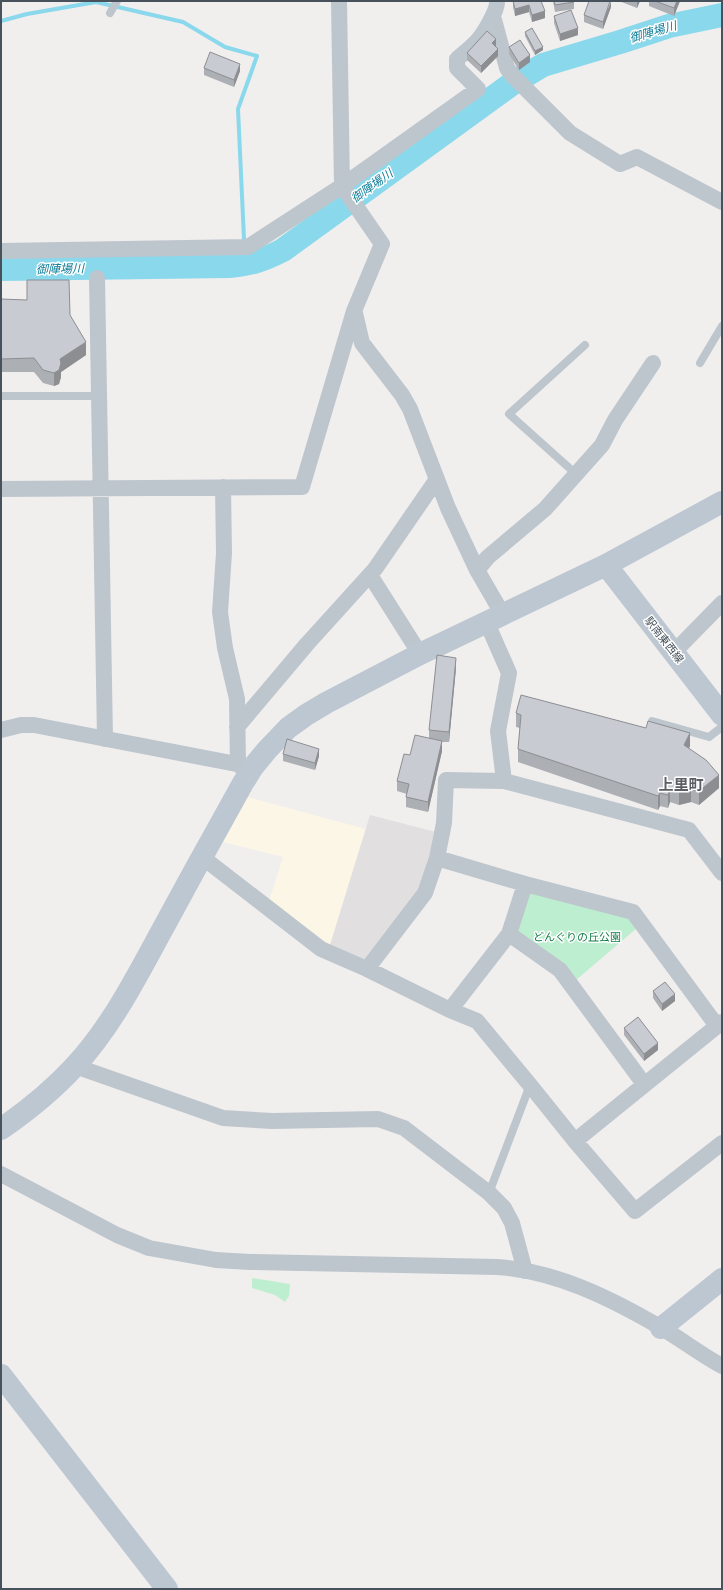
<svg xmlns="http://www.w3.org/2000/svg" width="723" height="1590" font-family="'Fira Sans','Noto Sans JP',sans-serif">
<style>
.commercial{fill:#fcf6e7}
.education{fill:#e2dfe0}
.green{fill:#bdeecf}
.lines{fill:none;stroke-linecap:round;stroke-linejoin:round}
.stream{stroke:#8ad8eb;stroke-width:4}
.river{stroke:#8ad8eb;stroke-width:24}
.lane{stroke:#bdc6cd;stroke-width:8}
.street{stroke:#bdc6cd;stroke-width:16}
.secondary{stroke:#bcc7d2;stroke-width:22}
.wall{fill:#acafb4}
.shaded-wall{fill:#8c8e92}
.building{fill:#c8cbd1;stroke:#8c8e92}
.labels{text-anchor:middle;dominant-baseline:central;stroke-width:3;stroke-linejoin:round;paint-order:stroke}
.street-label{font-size:11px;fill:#47525c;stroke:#fff}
.park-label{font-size:11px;fill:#177d49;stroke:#fff}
.water-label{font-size:12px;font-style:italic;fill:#0d7e99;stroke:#fff}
.district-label{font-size:15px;font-weight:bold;fill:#5b5f63;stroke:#fff}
</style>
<rect width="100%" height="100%" fill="#f1eeee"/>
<path class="commercial" d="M248,797L366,829L330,945L269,901L283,857L223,842Z"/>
<path class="education" d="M370,815L436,832L422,887L368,959L362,960L330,945Z"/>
<path class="green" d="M532,890L630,918L637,928L576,980L516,931L525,894Z
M252,1278L290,1284L289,1296L285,1302L275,1295L252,1288Z"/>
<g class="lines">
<path class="stream" d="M1,21L27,14L96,2L183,22L225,47L257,56L238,109L244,239
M246,255L248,265"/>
<path class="river" d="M1,269L229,266C251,264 264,260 283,250L513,83L543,65L620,42L669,26L722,15"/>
<path class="lane" d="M110,13L117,1
M700,363L722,326
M1,396H99
M576,474L509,414L585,345
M652,721L709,737L722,727
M489,1193L530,1085"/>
<path class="street" d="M493,16L507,68L512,75L570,133L620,164L637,157L722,202
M1,251L248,247L342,186L478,89L457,68V59C464,53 472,47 478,40C484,33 498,10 497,1
M97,278L105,739
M355,313L362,343L402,395L410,409L448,508L477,570L503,615
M223,487L224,553L220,612L225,648L237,699L238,765
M1,489L302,487L354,311L382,244L342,186L339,1
M477,570L488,557L545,509L602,445L615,420L653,363
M370,575L420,654
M487,623L509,673L498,731L504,781
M674,652L722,603
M237,727L307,644L375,569L437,479
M1,730L21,725H34L247,766
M202,857L321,949L367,969L450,1010L477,1021L530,1085L575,1141L635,1211L722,1143
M437,858L525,884L633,912L717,1026
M509,934L560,970L644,1084
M367,969L425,893L437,858L444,823L446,780L504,781L689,830L722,873
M450,1010L509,934L525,884
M75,1066L223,1118L272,1121L378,1119L404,1128L489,1193L504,1208L512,1223L525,1271
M575,1141L722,1022
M1,1174L117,1235L149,1248L216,1260L250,1262L497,1267C556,1271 610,1298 660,1327C681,1339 700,1354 722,1366"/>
<path class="secondary" d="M606,565L722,715
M1,1129C27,1111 53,1090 75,1066C111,1027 136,978 161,932C188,882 215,833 243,783L253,767L267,750L288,728L306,715L326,703L420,654L606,565L722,502
M661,1328L722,1279
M1,1375L167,1589"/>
</g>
<path class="wall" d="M513,1H541L545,18L532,22L529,12L515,16L513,7Z
M553,1H574V9L555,12Z
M619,1H640L637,8Z
M649,1H680L674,16L649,6Z
M611,7L603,29L584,22V15Z
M554,16L578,35L560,41L554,23Z
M525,32L543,50L535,55L525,36Z
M496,46L498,56L481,73L467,60V53Z
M509,47L530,62L519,70L509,54Z
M204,68L240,71L234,87L204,75Z
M1,299L70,315L86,355L61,372V377L59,384L54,386L43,383L34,372H1Z
M456,668L449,742H442V751L428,812L406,807V797L407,794L397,791V781L429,738V730Z
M516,713L690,746L689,748L719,788L699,805L691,802L679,805L670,802L668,808L660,806L658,810L518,762V749L520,728L516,727Z
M283,754L319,756L315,770L283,761Z
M653,991L675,1001L662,1011L653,998Z
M624,1028L658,1050L644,1061L624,1035Z"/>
<path class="shaded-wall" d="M611,1V7L603,29V22Z
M637,1H640L637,8Z
M677,1H680L674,16V8Z
M529,5V12L515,16V9Z
M545,11V18L532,22V15Z
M578,28V35L560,41V34Z
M496,39V46L492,50V43Z
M543,47V50L535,55V51Z
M498,49V56L481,73V66Z
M530,55V62L519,70V63Z
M240,64V71L234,87V80Z
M86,342V355L61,372V377L59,384L54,386V373L60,359Z
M456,658V668L449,742V732Z
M690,733V746L684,758V745Z
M442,741V751L428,812V802Z
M319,749V756L315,770V763Z
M719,775V788L699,805V791Z
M670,788V802L668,808V795Z
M691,789V802L679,805V791Z
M660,793V806L658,810V796Z
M675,994V1001L662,1011V1004Z
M658,1043V1050L644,1061V1054Z"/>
<path class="building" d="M513,1H541L545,11L532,15L529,5L515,9Z
M554,1H574V2L555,5Z
M589,1H610L603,22L584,15Z
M655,1H677L674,8Z
M571,10L578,28L560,34L554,16Z
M532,28L543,47L535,51L525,32Z
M487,31L496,39L492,43L498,49L481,66L467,53Z
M520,40L530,55L519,63L509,47Z
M210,52L240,64L234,80L204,68Z
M27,280H69L70,315L86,342L60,359L61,363L59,370L54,373L43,370L34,358L1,359V299L27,300Z
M437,655L456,658L449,732L429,730Z
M521,695L646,728L648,721L690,733L684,745L706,760L719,775L699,791L691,789L679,791L670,788L668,795L660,793L658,796L518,749L521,715L516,713Z
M415,735L442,741L428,802L406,797L409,784L397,781L404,754L410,755Z
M287,739L319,749L315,763L283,754Z
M665,982L675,994L662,1004L653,991Z
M638,1017L658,1043L644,1054L624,1028Z"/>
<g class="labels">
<g class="street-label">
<text transform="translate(664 640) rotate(52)">駅南東西線</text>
</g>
<g class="park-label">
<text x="577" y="937">どんぐりの丘公園</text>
</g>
<g class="water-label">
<text transform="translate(653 32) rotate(-16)">御陣場川</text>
<text transform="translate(372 186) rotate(-36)">御陣場川</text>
<text transform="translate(60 269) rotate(-1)">御陣場川</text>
</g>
<g class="district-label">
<text x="681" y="785">上里町</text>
</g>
</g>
<rect width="723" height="1590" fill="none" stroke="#47525c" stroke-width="4"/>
</svg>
